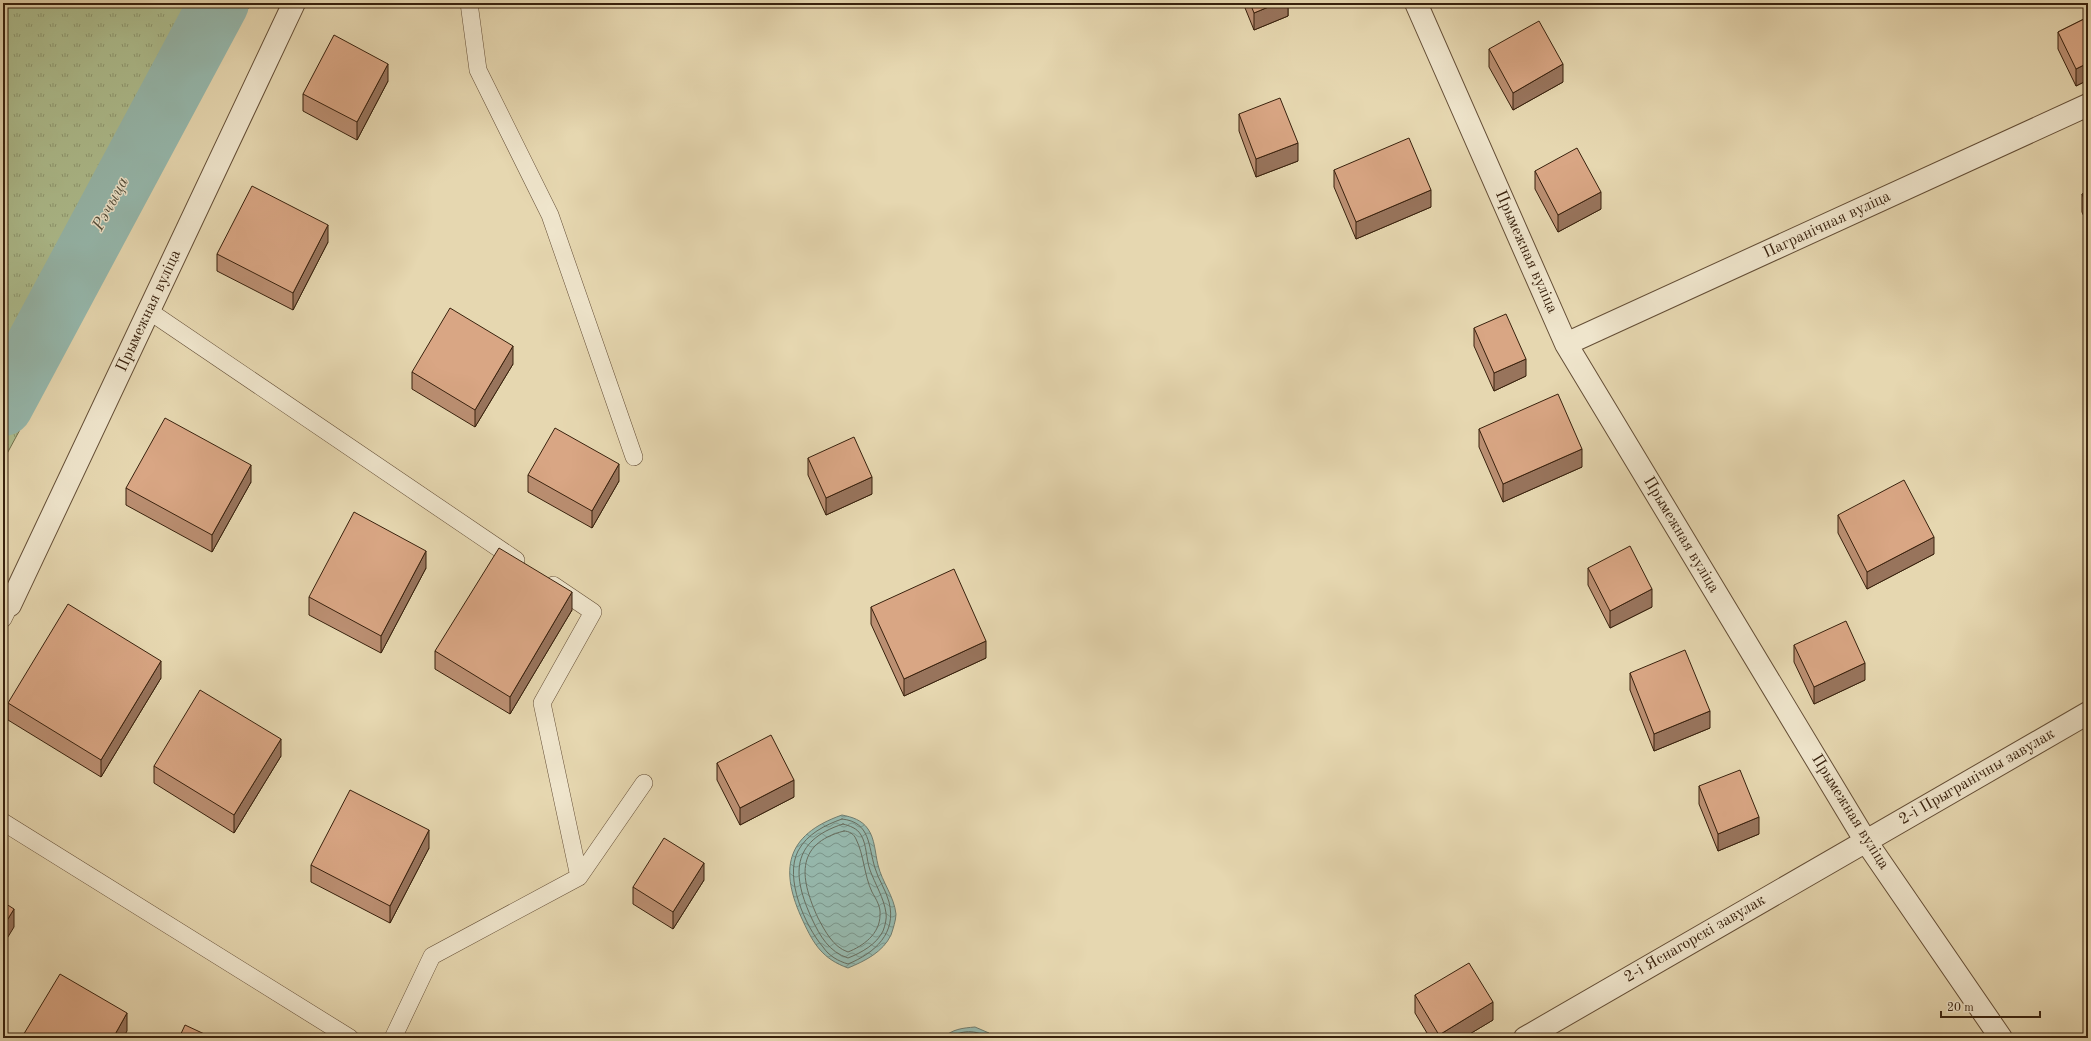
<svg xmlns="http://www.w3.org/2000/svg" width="2091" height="1041" font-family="'Old Standard TT',serif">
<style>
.grass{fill:url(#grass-tufts);stroke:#73704e}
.water{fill:url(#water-waves);stroke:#707c6e}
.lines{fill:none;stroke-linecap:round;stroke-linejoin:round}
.shore{stroke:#676d5e;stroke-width:1}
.river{stroke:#96b9ae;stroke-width:60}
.service-casing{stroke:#644e36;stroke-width:18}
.minor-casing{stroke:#644e36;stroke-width:24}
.service{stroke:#efe5cc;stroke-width:17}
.minor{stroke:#efe5cc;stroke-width:22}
.wall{fill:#bb8f72;stroke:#38210d}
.shaded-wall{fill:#98745c;stroke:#38210d}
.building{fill:#d9a684;stroke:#38210d}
.labels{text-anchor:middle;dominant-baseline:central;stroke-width:3;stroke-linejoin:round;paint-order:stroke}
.street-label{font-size:16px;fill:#38210d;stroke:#efe5cc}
.water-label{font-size:17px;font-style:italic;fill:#544f3d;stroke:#efe5cc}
</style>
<defs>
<pattern id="grass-tufts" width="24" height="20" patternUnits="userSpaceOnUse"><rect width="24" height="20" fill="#aebf90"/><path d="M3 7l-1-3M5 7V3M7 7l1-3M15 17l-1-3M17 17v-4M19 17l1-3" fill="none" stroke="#8f9b74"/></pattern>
<pattern id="water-waves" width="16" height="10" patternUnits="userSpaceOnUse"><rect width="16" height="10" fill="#96b9ae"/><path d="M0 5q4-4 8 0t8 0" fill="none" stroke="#7b968c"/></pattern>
</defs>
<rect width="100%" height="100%" fill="#e6d7b0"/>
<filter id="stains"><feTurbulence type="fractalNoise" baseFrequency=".005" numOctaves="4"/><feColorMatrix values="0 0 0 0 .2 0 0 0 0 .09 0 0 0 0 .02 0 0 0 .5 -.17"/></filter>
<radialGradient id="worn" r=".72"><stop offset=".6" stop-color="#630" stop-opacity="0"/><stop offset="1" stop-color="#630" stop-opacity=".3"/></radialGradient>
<path class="grass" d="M3,3H251L3,461Z"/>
<path class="water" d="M842,815C852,817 862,820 868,829C875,839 875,853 878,865C882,882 894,896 896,914C896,920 893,929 891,935C883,952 865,961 848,968C823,959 814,945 803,921C779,870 785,835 842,815Z
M975,1027L989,1033L994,1038H943C952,1029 963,1028 975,1027Z"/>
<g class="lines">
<path class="shore" d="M842,819C871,822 868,846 875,868C878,879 886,890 889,902C897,933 875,953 848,964C838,961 829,956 823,947C805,926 784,878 798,851C807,834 825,825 842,819Z
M843,824C850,826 857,828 861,835C867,845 866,859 870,870C875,884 884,898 886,913C887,918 885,926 883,931C877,944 861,953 848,958C829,952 820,936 812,919C792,876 790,841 843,824Z
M844,831C849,831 854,834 856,839C864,855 864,875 872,892C876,899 881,907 880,915C880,934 863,946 848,952C833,947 825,931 818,918C801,881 793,844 844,831Z
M949,1038C961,1030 976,1029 988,1038"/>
<path class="river" d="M3,406L219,3"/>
<defs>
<path id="service" d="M469,3L478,70L550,215L634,457
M149,311L516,560
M553,585L593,612L542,703L579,877
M3,619L10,605
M3,822L350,1038
M393,1038L432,956L579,877L644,783"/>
<path id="minor" d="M1416,3L1566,344L1865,840L2001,1038
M1566,344L2088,105
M10,605L294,3
M1525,1038L2088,713"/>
</defs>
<use href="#service" class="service-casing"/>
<use href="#minor" class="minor-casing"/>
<use href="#service" class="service"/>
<use href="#minor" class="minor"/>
</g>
<path class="wall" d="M1243,3H1288V16L1254,30Z
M2088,17V80L2076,86L2058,49V32Z
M1489,49L1563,82L1513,110L1489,67Z
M388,81L357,140L303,111V94Z
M1239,114L1298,161L1256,177L1239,131Z
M1334,170L1431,207L1356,239L1334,187Z
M1535,171L1601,209L1558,232L1535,189Z
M2088,192V226L2082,212V194Z
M328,242L293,310L217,271V254Z
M1474,328L1526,376L1494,391L1474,346Z
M513,364L475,427L412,389V372Z
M1479,429L1582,467L1503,502L1479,447Z
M808,458L872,494L826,515L808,475Z
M528,475L619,481L592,528L528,492Z
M251,482L212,552L126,505V488Z
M1838,515L1934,554L1867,589L1838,533Z
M426,568L381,653L309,615V597Z
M1588,568L1652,607L1610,628L1588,585Z
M871,607L986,658L904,696L871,624Z
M572,610L510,714L435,669V651Z
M1794,645L1865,680L1814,704L1794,662Z
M1630,673L1710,728L1654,751L1630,690Z
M161,678L101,777L8,720V703Z
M281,756L234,833L154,783V766Z
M717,763L794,797L740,825L717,780Z
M1699,786L1759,834L1718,851L1699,804Z
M429,848L390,923L311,882V865Z
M704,880L673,929L633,904V887Z
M1415,995L1493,1020L1463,1038H1430L1415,1013Z"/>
<path class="shaded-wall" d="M1278,3H1288V16L1254,30V13Z
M2088,63V80L2076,86V69Z
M388,64V81L357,140V122Z
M1563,64V82L1513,110V93Z
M1298,143V161L1256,177V159Z
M1431,190V207L1356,239V222Z
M1601,192V209L1558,232V215Z
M328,225V242L293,310V293Z
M513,346V364L475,427V410Z
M1526,359V376L1494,391V373Z
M1582,449V467L1503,502V484Z
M619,464V481L592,528V511Z
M251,465V482L212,552V535Z
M872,477V494L826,515V498Z
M1934,537V554L1867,589V572Z
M426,551V568L381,653V636Z
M1652,589V607L1610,628V611Z
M572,592V610L510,714V697Z
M986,641V658L904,696V679Z
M161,661V678L101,777V760Z
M1865,663V680L1814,704V687Z
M1710,711V728L1654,751V734Z
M281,739V756L234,833V815Z
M794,780V797L740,825V808Z
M1759,817V834L1718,851V834Z
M429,830V848L390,923V906Z
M704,863V880L673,929V912Z
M14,909V927L3,945V927Z
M1493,1002V1020L1463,1038H1439V1035Z
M127,1013V1031L123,1038H113Z"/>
<path class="building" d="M1250,3H1278L1254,13Z
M2088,17V63L2076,69L2058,32Z
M1539,21L1563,64L1513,93L1489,49Z
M334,35L388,64L357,122L303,94Z
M1280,98L1298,143L1256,159L1239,114Z
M1409,138L1431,190L1356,222L1334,170Z
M1577,148L1601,192L1558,215L1535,171Z
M252,186L328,225L293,293L217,254Z
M2088,192V209L2082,194Z
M450,308L513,346L475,410L412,372Z
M1506,314L1526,359L1494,373L1474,328Z
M1558,394L1582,449L1503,484L1479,429Z
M165,418L251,465L212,535L126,488Z
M555,428L619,464L592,511L528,475Z
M854,437L872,477L826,498L808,458Z
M1904,480L1934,537L1867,572L1838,515Z
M354,512L426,551L381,636L309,597Z
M1630,546L1652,589L1610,611L1588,568Z
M499,548L572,592L510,697L435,651Z
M954,569L986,641L904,679L871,607Z
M68,604L161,661L101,760L8,703Z
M1846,621L1865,663L1814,687L1794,645Z
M1685,650L1710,711L1654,734L1630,673Z
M200,690L281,739L234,815L154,766Z
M771,735L794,780L740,808L717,763Z
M1740,770L1759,817L1718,834L1699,786Z
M350,790L429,830L390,906L311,865Z
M664,838L704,863L673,912L633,887Z
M3,902L14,909L3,927Z
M1469,963L1493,1002L1439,1035L1415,995Z
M60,974L127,1013L113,1038H23L22,1037Z
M185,1025L213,1038H179Z"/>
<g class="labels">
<g class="street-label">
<text transform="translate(1827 225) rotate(-25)">Пагранічная вуліца</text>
<text transform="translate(1526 252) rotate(66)">Прымежная вуліца</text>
<text transform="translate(149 311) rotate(-65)">Прымежная вуліца</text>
<text transform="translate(1681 535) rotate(59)">Прымежная вуліца</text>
<text transform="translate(1977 777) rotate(-30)">2-і Прыгранічны завулак</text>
<text transform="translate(1850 812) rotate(58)">Прымежная вуліца</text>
<text transform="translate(1695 939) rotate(-30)">2-і Яснагорскі завулак</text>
</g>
<g class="water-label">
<text transform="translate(111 204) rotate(-62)">Рэчыца</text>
</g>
</g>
<rect width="2091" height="1041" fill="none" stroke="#e6d7b0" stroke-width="16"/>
<rect x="4" y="4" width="2083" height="1033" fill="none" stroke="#38210d" stroke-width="2"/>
<rect x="8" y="8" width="2075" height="1025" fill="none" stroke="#38210d"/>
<path d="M1941 1011v6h99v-6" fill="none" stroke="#38210d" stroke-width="2"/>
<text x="1947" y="1011" font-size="12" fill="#38210d" stroke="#efe5cc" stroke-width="3" paint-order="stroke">20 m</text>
<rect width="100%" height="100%" filter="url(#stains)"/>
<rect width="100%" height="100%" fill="url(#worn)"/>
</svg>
